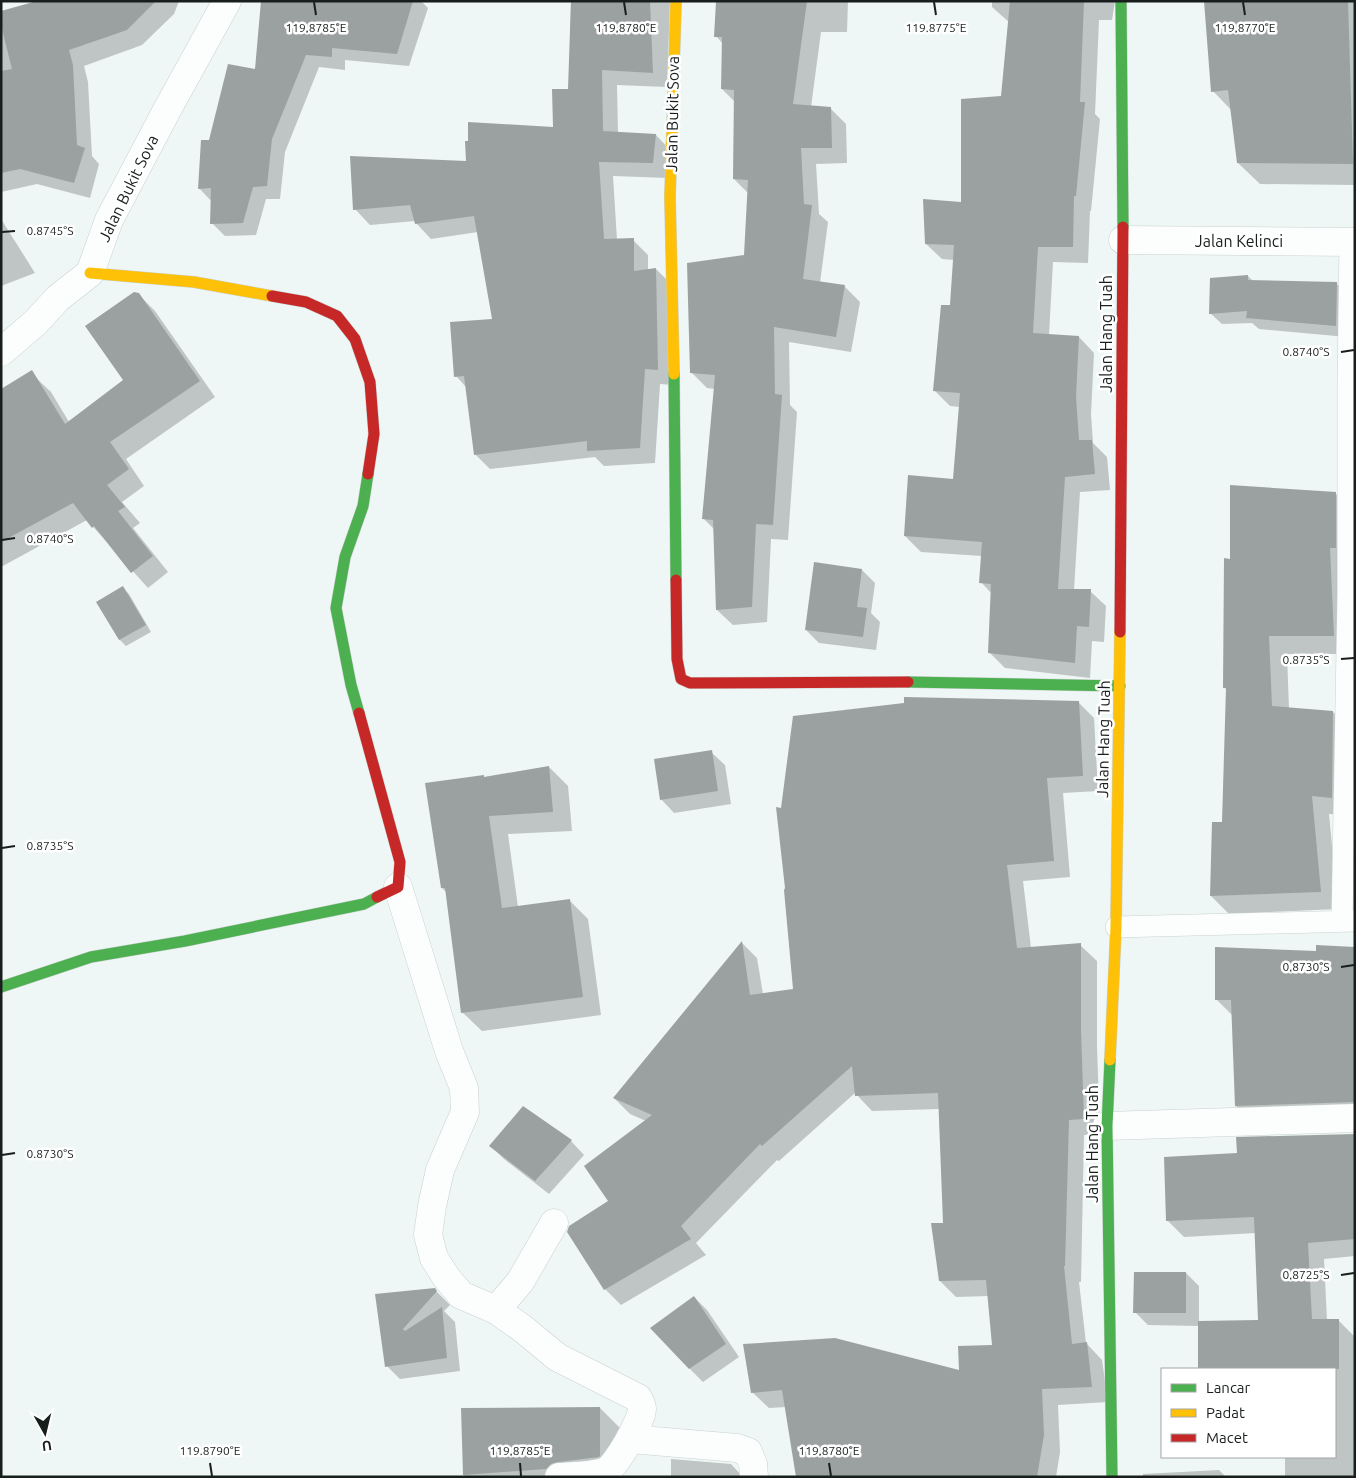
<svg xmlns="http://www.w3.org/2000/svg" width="1356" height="1478" font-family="Ubuntu,sans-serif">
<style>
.shadow{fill:#0003}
.building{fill:#9ba1a0}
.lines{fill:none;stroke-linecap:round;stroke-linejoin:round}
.lane-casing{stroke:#cad1cf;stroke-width:22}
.street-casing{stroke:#cad1cf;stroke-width:29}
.fast-casing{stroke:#cad1cf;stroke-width:12}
.slow-casing{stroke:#cad1cf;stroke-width:12}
.jam-casing{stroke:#cad1cf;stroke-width:12}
.lane{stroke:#fcfefe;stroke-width:21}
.street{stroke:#fcfefe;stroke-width:28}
.fast{stroke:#4caf50;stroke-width:11}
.slow{stroke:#ffc107;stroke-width:11}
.jam{stroke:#c62828;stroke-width:11}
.ticks{fill:none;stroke:#181e1c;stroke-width:2}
.labels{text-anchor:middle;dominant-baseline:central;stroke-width:5;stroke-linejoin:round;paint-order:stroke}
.street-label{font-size:16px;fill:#181e1c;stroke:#fff}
.ticks-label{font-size:12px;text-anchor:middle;fill:#181e1c;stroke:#fff;stroke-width:5;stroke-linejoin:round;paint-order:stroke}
</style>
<rect width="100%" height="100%" fill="#eef7f5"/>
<path class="shadow" d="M42,1H179L174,14L142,45L84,66L88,82L92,156L99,164L90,198L37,184L1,192V12Z
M360,1H421L428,8L409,66L345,60V70L319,67L285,152L280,199H266L256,235L225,236L212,223V202L199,188L210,142L256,71Z
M571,1H670L667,87L617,85L618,133L656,135L671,151L668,178L613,176L617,240H633L648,255V270L656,269L671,284L673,385L660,384L655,463L604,466L595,457L490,469L475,454L466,387L456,376L493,320L478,232L431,239L416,223L415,221L370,225L355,209L554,129L569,90Z
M717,1H848L847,32H821L811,107L830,108L846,124L847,163L816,164L819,214L828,222L820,283L844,286L860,302L851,352L789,342L790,405L797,412L788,540L771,539L767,622L733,625L717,610L714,529L704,519L715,389L707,388L691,372L746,256L749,194L734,179L735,102L722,89L723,44L716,36Z
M992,1H1115L1112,20H1099L1095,114L1100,119L1091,211H1090L1088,263L1053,262L1049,335L1079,337L1094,353L1091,414L1093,443L1107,457L1110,490L1080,492L1074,590L1090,591L1106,606L1104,642L1092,641L1090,678L1005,668L989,652L992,594L981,582L982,556L921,552L905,536L954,480L960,407L950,406L934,390L951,307L954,260L942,259L926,244L962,204L1003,97L1010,23L992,7Z
M1206,1H1355V185L1260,184L1238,163L1232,111L1213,91Z
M1,219L35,273L1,286Z
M1248,276L1253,281L1336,283L1348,295L1347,337L1259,329L1252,323L1222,324L1210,313Z
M138,294L155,311L215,397L126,459L144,486L122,502L140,523L133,528L168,572L148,588L87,520L1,567V390L34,376L51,392L69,422L125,380Z
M1335,493L1353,511L1352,654H1287L1289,709L1333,712L1351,730L1349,815L1329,814L1338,909L1229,914L1211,896L1223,823L1227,690L1224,687L1231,560Z
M862,570L875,583L871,613L880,622L876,650L819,643L806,630Z
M122,587L129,594L151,632L126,646L120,640L97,602Z
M1078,702L1094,718L1098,791L1063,793L1070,877L1023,881L1031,948L1080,945L1097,961V1047L1100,1134L1084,1135L1081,1282H1079L1086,1343L1102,1360L1108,1402L1058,1405L1060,1452L1056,1477H798L786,1407L769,1408L752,1392L960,1372L994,1346L989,1296L956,1297L940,1281L944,1224L939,1109L872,1111L855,1093L779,1161L777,1160L696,1243L706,1255L621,1305L605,1289L610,1201L646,1121L630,1114L614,1098L742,943L757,958L763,994L795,990L782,809Z
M711,752L725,765L731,804L674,813L661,799Z
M549,767L568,786L572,831L508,834L518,907L569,900L588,919L601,1015L482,1031L462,1012L446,892L442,888L485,778Z
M1355,948V1119L1253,1122L1236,1106L1233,1016L1216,999L1317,952Z
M523,1108L571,1141L584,1155L549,1194L504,1159L491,1146Z
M1355,1135V1256L1324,1259L1327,1320H1338L1354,1336L1355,1477H1285V1457H1335V1369H1199V1326L1148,1325L1135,1312L1186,1273L1199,1286V1322L1259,1321L1256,1233L1184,1237L1168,1221L1238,1155Z
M434,1289L450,1305L444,1311L455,1322L460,1371L400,1379L387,1366L376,1295Z
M694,1297L707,1310L739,1357L703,1382L690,1369Z
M600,1408L620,1428L619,1476L466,1477L464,1475Z
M671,1459L731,1464L743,1477H671Z
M1219,1470L1226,1477H1143V1474Z"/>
<path class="building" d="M37,1H156L127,30L69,50L73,65L77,145L85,148L74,183L20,169L1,173V71L12,69L1,25V11Z
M261,1H413L397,54L332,48V57L306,55L272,139L267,186L253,187L243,223L210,224L211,188L198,189L201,140H209L228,64L255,69Z
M571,1H650L653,73L602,70L603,131L656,134L653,163L599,162L604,239L634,238V271L656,268L658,370L645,369L640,448L587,451V441L474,455L464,376L454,377L450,322L492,319L474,216L415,224L410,205L353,210L350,156L466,161L465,141H468V122L553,127L552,89H568Z
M716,1H807L793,104L831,107L832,148H801L804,204L812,205L803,279L845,285L836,337L774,327L775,394L782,395L773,525L756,524L752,607L716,610L713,520L702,519L715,375L690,373L687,263L744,255L748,180L733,179L734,90L721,89L722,37H714Z
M1010,1H1084L1080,102H1085L1076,196H1074L1073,247H1038L1033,333L1079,336L1076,397L1079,440H1092L1095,474L1065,477L1058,589H1091L1089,627L1077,626L1075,663L988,653L991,584L979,583L982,542L904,536L908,475L953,479L960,393L933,391L941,305H950L954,245L925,244L923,199L961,202V99L1001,96Z
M1204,1H1348L1353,164L1237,163L1228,90L1211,92Z
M1248,275V280L1337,282L1336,326L1246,318L1247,311L1209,314L1210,278Z
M134,292L139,293L200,381L110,442L129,469L107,485L125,507L118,511L153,556L131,573L94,526L92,528L73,503L1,542V389L32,370L65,424L123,380L85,326Z
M1230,485L1336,492V548H1330L1334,636H1269L1272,706L1333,711L1332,798L1312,796L1321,892L1210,896L1212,822H1222L1226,688H1223L1224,558L1230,559Z
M814,562L862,569L857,607L867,608L863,637L805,630Z
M123,586L146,625L119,640L96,602Z
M904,697L1079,701L1083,776L1047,778L1054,861L1007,865L1017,948L1081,943V1030L1084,1119L1069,1120L1065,1266H1064L1072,1344L1087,1342L1092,1387L1042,1389L1044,1435L1037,1477H796L782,1390L751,1393L743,1344L835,1338L959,1370L958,1346L992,1345L986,1280L939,1281L931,1223H943L938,1093L855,1096L852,1066L762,1146L760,1144L681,1226L691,1239L604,1290L567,1232L569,1226L608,1201L584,1166L652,1115L613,1098L742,941L750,995L793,989L784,890L785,888L776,807L781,808L793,716L904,703Z
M712,750L718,791L660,800L654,759Z
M549,766L553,812L489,816L502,908L570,899L583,997L461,1013L445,888H441L425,783L484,775V777Z
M1316,945L1355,947V1102L1235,1106L1231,1000H1215V947L1316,951Z
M523,1106L572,1140L535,1181L489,1146Z
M1355,1134V1239L1308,1243L1312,1319H1339V1369H1198V1321L1258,1320L1254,1217L1166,1221L1164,1157L1237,1153L1236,1137Z
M1134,1272H1186V1313H1133Z
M435,1288L437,1291L403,1329L405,1331L442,1307L447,1358L385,1367L375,1294Z
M694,1296L726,1344L689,1369L650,1328Z
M600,1407V1455L599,1457L558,1462L551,1464L546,1469L463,1475L461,1408Z"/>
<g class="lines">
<defs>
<path id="lane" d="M1342,921L1348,594V384L1350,242
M1116,927L1355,921"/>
<path id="street" d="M1123,240L1355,242
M1,352L36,322L58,298L90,273L109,220L167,110L227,1
M398,887L449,1051L464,1088L465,1112L440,1170L432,1206L428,1235L434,1258L446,1277L461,1295L496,1310
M1107,1126L1355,1118
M554,1223L520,1282L496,1310L522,1328L557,1357L638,1398C640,1402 642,1405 642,1409C642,1420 616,1467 606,1471C594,1476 572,1476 559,1477
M630,1439L737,1448L748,1452L753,1464L754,1477"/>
<path id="fast" d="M1121,1L1123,227
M674,374L676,580
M908,682L1120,686
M359,713L351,685L336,608L345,557L363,506L368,474
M1,987L91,957L185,941L364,904L377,897
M1110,1060L1107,1126L1112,1477"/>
<path id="slow" d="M90,273L194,282L272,296
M674,374L670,197L676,1
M1110,1060L1116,927L1120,632"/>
<path id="jam" d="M272,296L306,302L337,316L355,339L370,382L374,434L368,474
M676,580L677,659L681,679L690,683L908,682
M1120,632L1123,227
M359,713L400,862L398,887L377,897"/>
</defs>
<use href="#lane" class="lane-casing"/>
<use href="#street" class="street-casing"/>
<use href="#fast" class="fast-casing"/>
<use href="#slow" class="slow-casing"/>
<use href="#jam" class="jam-casing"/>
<use href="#lane" class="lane"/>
<use href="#street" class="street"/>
<use href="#fast" class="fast"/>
<use href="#slow" class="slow"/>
<use href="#jam" class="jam"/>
</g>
<path class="ticks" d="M314,2L316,15M624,2L626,15M934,2L936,15M1243,2L1245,15M2,232L15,231M1341,352L1354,350M2,540L15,538M1341,659L1354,658M2,848L15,846M1341,967L1354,965M2,1155L15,1153M1341,1275L1354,1273M210,1463L212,1476M520,1463L521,1476M829,1463L831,1476"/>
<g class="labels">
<g class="street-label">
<text transform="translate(672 114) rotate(-89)">Jalan Bukit Sova</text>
<text transform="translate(128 188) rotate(-64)">Jalan Bukit Sova</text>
<text x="1239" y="241">Jalan Kelinci</text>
<text transform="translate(1106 334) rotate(-90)">Jalan Hang Tuah</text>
<text transform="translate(1103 739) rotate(-89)">Jalan Hang Tuah</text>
<text transform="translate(1092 1144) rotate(-90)">Jalan Hang Tuah</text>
</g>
</g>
<g class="ticks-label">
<text x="316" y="32">119.8785°E</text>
<text x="626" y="32">119.8780°E</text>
<text x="936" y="32">119.8775°E</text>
<text x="1245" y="32">119.8770°E</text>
<text x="50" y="235">0.8745°S</text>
<text x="1306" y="356">0.8740°S</text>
<text x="50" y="543">0.8740°S</text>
<text x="1306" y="664">0.8735°S</text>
<text x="50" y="850">0.8735°S</text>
<text x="1306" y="971">0.8730°S</text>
<text x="50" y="1158">0.8730°S</text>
<text x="1306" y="1279">0.8725°S</text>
<text x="210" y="1455">119.8790°E</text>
<text x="520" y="1455">119.8785°E</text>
<text x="829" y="1455">119.8780°E</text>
</g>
<rect width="1356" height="1478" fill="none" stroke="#181e1c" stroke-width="5"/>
<rect x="1161" y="1368" width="175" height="90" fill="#ffffff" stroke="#a3a5a4"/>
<rect x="1171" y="1384" width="25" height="8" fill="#4caf50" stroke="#a3a5a4"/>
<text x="1206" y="1393" font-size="15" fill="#181e1c">Lancar</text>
<rect x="1171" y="1409" width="25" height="8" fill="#ffc107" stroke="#a3a5a4"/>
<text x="1206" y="1418" font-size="15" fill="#181e1c">Padat</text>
<rect x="1171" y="1434" width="25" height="8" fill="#c62828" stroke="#a3a5a4"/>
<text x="1206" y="1443" font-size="15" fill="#181e1c">Macet</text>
<g transform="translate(45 1433) rotate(172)" stroke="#ffffff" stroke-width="4" paint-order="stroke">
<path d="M0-4L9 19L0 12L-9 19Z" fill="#181e1c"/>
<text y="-8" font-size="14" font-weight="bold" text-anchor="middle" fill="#181e1c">U</text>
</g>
</svg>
